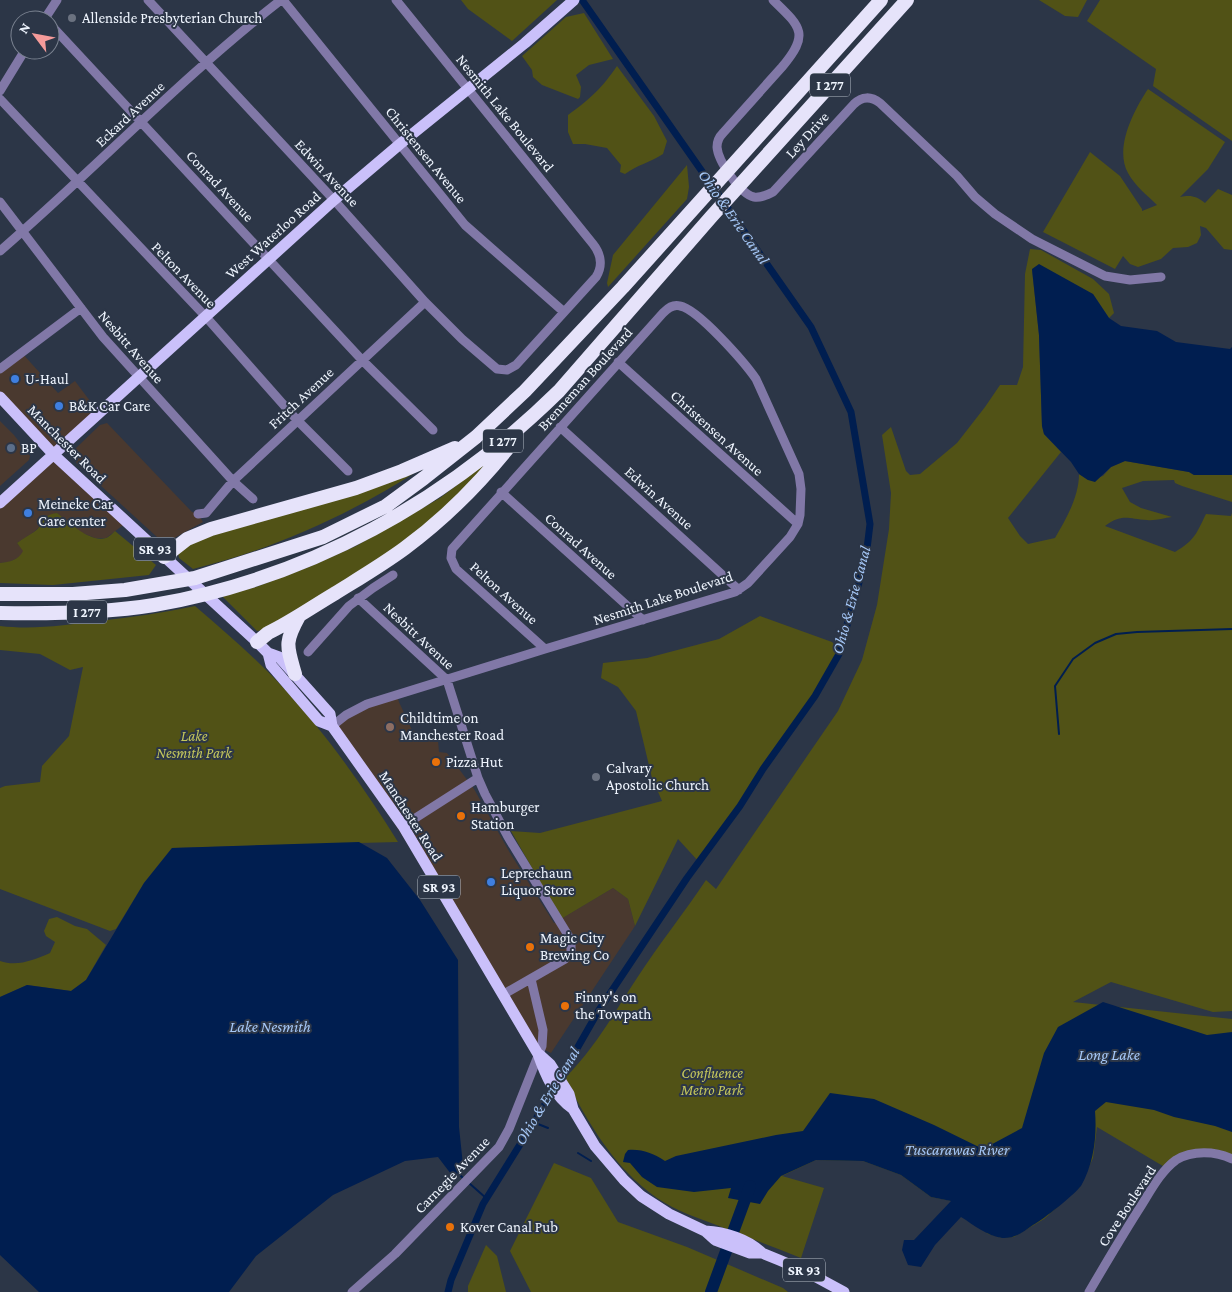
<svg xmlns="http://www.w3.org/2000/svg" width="1232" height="1292" font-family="'Crimson Pro',serif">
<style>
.commercial{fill:#4a392f}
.green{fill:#515216}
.water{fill:#001e50}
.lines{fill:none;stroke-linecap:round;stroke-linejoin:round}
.stream{stroke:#001e50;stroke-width:2}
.canal{stroke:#001e50;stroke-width:7}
.river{stroke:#001e50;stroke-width:12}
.minor{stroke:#8178a7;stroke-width:9}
.major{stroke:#cac0fa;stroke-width:11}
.highway{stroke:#e6e3fa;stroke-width:14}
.worship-dot{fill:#6b7280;stroke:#2c3647;stroke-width:2}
.shop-dot{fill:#3f7fe0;stroke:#2c3647;stroke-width:2}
.service-dot{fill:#5c6f8a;stroke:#2c3647;stroke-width:2}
.education-dot{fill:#8d6e63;stroke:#2c3647;stroke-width:2}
.food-dot{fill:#e8710a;stroke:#2c3647;stroke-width:2}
.labels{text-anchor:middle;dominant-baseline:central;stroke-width:4;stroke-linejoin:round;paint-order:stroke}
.shield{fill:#2c3647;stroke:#b4bcc7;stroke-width:1}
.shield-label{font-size:14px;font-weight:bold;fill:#eff5fe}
.poi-label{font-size:15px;fill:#eff5fe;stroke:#2c3647;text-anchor:start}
.street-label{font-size:15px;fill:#eff5fe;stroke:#2c3647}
.park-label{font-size:15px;font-style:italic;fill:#c4c65b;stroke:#2c3647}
.water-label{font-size:16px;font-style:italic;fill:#a5c7f7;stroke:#2c3647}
</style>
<rect width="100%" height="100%" fill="#2c3647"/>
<path class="commercial" d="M22,353L58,393L75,381L99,413L54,455L126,523L106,538H95L80,532L57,513L43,519L40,526L34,532L17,543L24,551L20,557L9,562L0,563V503L53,455L0,397V369Z
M0,421L14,435L30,456L29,460L0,486Z
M107,423L192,512L198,514L203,522L167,542L157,537L77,464L73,456L74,450L100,425Z
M397,695L399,702L412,730L438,740L439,752L447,753L474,789L510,853L554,923L613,888L628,899L635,926L551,1053L532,1044L477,952L332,726L346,715Z"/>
<path class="green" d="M461,0H557L512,41L468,9Z
M1039,0H1087L1078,17L1065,16Z
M1100,0H1232V141L1153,86L1156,69L1087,21Z
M584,13L613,59L589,65L576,75L581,87L580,97L578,99L542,85L533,77L532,70L522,56L566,17Z
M617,66L654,116L667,141L663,154C651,162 637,165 625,174L620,172L621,165L607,148L585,144H573L568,132V115C590,99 602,88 617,66Z
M1148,89L1225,142L1208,169L1180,197C1191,195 1196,196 1205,203L1218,189L1232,195V250L1224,249L1206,228L1200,226L1201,235L1197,243L1188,247L1173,248L1161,259L1138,267L1130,264L1123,256L1115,269L1043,232L1090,152L1120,176L1142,209V211L1157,205C1147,195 1135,186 1128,173C1114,148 1134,110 1148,89Z
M687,165L689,187L687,199L608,287L607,283L613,255Z
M1030,249L1041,250L1093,279L1109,294L1114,313L1109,318L1093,294L1032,270L1039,335L1042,426L1044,434L1061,452L1008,518L1020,536L1028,544L1055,538C1066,519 1079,497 1079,474L1088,480L1103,476L1111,467L1125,461L1189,472L1194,475H1232V502L1182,486L1175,483L1174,480L1143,481L1122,488L1130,502L1141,508L1172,517C1164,518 1155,521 1147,520C1128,519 1122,513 1105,526L1175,552C1195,540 1196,534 1206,514L1231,516L1232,513V1011L1213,1012L1111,982L1073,1002L1232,1019V1160L1215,1153L1188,1155L1168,1169L1097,1127L1093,1158L1080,1187L1044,1219L1014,1237L1002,1238L988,1234L952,1201L931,1197L901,1175L863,1161L816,1160L782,1176L824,1188L801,1258C774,1247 747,1237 719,1226C698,1218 676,1211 657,1198C615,1169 588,1123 565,1078C595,1048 614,1013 637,978C659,944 684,913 706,880L716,889L838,711L862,660L877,605L889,529L891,493L882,435L891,427L906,471L910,475L920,474L957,443L985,407L1000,385H1017L1023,367L1025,274Z
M491,459L442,512L400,545L270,629L257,631L222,596L256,587L309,567L356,546L440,498Z
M419,470C349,515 274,549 193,569L179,558L178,553L182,547L215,532Z
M57,513C69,522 90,543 106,538C109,537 113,533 115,531L156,565L149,575L53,585L0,583V563C9,562 19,560 23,551L17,543C22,539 28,536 34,532C46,524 38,516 57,513Z
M195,606C223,630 251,654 277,681C323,729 363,786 398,842L172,848L144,883L116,929L110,931L0,889V788L5,786L40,782L42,766L69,736L83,667L70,670L40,654L0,650V626C33,630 67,625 99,621C131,617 163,613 195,606Z
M760,616L832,642L840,651C799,725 749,793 699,862L678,839L635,926L628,899L613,888L561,919L511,831L540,833L662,801L652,778L636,711L618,687L601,678L603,663L647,658L719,639Z
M57,917L75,926L87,929L106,945L86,980L71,991L27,985L0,997V961C17,967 34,960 50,953L55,942L46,936L44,931L49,919Z
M554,1163L591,1178L618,1222L687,1247L783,1288L788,1292H531L510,1251Z
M486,1245L497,1256L506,1292H468V1286Z"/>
<path class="water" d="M1039,264L1093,294L1109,318L1121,326L1157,331L1176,342L1230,349L1232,347V475H1194L1189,472L1125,461L1111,467L1095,482L1088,480L1079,474L1071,462L1044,434L1042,426L1039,335L1032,269Z
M359,842L387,858L420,900L458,960L459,1127L463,1165L454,1178L438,1157L405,1161L333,1195L256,1256L229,1292H39L0,1255V997L27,985L71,991L86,980L144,883L172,848Z
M1103,1002L1207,1035L1232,1032V1132L1215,1126L1174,1117L1154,1110L1106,1102L1095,1111C1097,1136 1094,1163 1081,1186C1074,1195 1044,1219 1033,1225C1023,1232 1015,1239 1002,1238C987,1236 974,1225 961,1217L935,1245L921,1267L908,1265L902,1250L904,1240H914L951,1201L931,1197L901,1175L863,1161L816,1160L781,1176L768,1191L760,1204L728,1198L731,1188L694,1192L657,1187L642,1177L630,1163L623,1162L625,1154L628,1150C643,1149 652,1153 665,1161L676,1156L776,1135L803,1131L830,1093L874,1099L934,1125L983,1149L1022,1128L1044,1053L1058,1027Z"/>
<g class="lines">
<path class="stream" d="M1059,734L1055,686L1073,659L1095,643L1116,634L1137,632L1232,629
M533,1122L548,1128
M578,1153L591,1161
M458,1173L463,1178
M469,1183L486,1198"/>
<path class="canal" d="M448,1292L451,1280L483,1204L547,1101L599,1010L687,878L740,806L763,769L815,696L839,654L866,557L870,524L851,412L811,327L582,0"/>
<path class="river" d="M711,1292L750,1186"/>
<path class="minor" d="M148,0L334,200L425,302L462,339L497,369L507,370L516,365L596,277C603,266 601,254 593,244L396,0
M283,0L465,225L564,312
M773,0C801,27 810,34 782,67L723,133C719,137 717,142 717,147C718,161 740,194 754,197C761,198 767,195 773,192L854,104C862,96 871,96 880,103L957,176L975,197L995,214L1032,239L1105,276L1130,280L1161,277
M44,20L57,0
M50,24L362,360L433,430
M0,91L25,50
M0,99L206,317L297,420L348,471
M0,202L103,337L233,481L253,499
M0,251C95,169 182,77 281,0
M618,362L798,524
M0,369L81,308
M560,427L739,590
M501,492L643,620
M198,514L206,513L233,481L425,302
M358,598L447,680L478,778L485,794L508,837L571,940V952L565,959L504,994
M308,652L349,606L373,588L393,575
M332,726L346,715L367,704L545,649L735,592L748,583L790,537L798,524L800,515L801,489L799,474L756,379C745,363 698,309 680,306C673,304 668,308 663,313L452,549L451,558L456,569L545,649
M403,826L478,778
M352,1292L395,1254L499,1147L509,1129L542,1046L543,1030L531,979
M1089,1292C1106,1263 1123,1234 1141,1206C1151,1190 1161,1171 1176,1160C1192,1150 1216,1151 1232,1159"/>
<path class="major" d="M0,397L54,455L257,642L268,653L279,657L330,714L332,726L403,826L538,1054C545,1074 554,1096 573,1109
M0,503L334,200L400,144L525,43L574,0
M268,653L271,665L319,721L332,726
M540,1055L550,1064L569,1094L573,1109L595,1146L624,1180L641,1196L669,1214L705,1231L715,1240L750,1253H762L779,1260L805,1271L844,1292
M705,1231C725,1232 748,1239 762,1253"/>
<path class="highway" d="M164,557L187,539L211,529L356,488L402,471L455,448
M0,594H73L125,590L195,578L323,537L386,506L424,478L476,437L525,391L623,287L881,0
M0,613C51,614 104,613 154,605C310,578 447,501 559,391L711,217L907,0
M257,642L268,633C291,622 312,607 334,594C358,579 382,565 405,548C447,517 484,479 516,438
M295,674C287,646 284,643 299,616"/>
</g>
<g class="worship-dot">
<circle cx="72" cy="18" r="5"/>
<circle cx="596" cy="777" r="5"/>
</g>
<g class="shop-dot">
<circle cx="15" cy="379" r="5"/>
<circle cx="59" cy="406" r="5"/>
<circle cx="28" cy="513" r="5"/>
<circle cx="491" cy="882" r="5"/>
</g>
<circle class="service-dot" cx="11" cy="448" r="5"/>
<circle class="education-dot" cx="390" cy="727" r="5"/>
<g class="food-dot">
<circle cx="436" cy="762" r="5"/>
<circle cx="461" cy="816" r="5"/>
<circle cx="530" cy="947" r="5"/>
<circle cx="565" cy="1006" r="5"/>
<circle cx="450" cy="1227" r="5"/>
</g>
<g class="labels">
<g class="shield">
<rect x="810" y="73.5" width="40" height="23" rx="4"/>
<rect x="483" y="429.5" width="40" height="23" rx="4"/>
<rect x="134" y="537.5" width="42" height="23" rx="4"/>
<rect x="67" y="600.5" width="40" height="23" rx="4"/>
<rect x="418" y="875.5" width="42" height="23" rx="4"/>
<rect x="783" y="1258.5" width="42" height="23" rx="4"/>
</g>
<g class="shield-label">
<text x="830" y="85">I 277</text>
<text x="503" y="441">I 277</text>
<text x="155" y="549">SR 93</text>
<text x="87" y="612">I 277</text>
<text x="439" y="887">SR 93</text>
<text x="804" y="1270">SR 93</text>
</g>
<g class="poi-label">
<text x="82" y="18">Allenside Presbyterian Church</text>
<text x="25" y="379">U-Haul</text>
<text x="69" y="406">B&amp;K Car Care</text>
<text x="21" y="448">BP</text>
<text x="38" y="504">Meineke Car<tspan x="38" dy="17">Care center</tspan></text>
<text x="400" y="718">Childtime on<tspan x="400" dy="17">Manchester Road</tspan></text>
<text x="446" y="762">Pizza Hut</text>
<text x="606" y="768">Calvary<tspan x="606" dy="17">Apostolic Church</tspan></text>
<text x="471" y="807">Hamburger<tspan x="471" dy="17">Station</tspan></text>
<text x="501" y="873">Leprechaun<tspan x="501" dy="17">Liquor Store</tspan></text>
<text x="540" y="938">Magic City<tspan x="540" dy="17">Brewing Co</tspan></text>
<text x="575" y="997">Finny's on<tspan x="575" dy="17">the Towpath</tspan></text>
<text x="460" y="1227">Kover Canal Pub</text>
</g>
<g class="street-label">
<text transform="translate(505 113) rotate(51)">Nesmith Lake Boulevard</text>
<text transform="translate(130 114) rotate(-43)">Eckard Avenue</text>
<text transform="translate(807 135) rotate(-48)">Ley Drive</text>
<text transform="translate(426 155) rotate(51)">Christensen Avenue</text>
<text transform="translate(327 173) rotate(47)">Edwin Avenue</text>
<text transform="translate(220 186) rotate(47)">Conrad Avenue</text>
<text transform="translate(273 235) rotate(-42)">West Waterloo Road</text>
<text transform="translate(184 275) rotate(46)">Pelton Avenue</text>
<text transform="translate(131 347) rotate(49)">Nesbitt Avenue</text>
<text transform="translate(585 379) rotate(-48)">Brenneman Boulevard</text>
<text transform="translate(301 398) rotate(-43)">Fritch Avenue</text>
<text transform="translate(717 433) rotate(42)">Christensen Avenue</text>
<text transform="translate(67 444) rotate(45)">Manchester Road</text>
<text transform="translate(659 498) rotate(42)">Edwin Avenue</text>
<text transform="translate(581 546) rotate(42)">Conrad Avenue</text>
<text transform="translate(504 593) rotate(42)">Pelton Avenue</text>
<text transform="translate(663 598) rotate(-18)">Nesmith Lake Boulevard</text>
<text transform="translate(419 636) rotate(43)">Nesbitt Avenue</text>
<text transform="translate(411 816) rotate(57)">Manchester Road</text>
<text transform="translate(452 1175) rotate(-46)">Carnegie Avenue</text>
<text transform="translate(1127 1206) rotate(-57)">Cove Boulevard</text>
</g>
<g class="park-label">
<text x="194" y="736">Lake<tspan x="194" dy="17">Nesmith Park</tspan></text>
<text x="712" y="1073">Confluence<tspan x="712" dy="17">Metro Park</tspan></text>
</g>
<g class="water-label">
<text transform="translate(734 217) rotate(55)">Ohio &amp; Erie Canal</text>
<text transform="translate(851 600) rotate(-75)">Ohio &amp; Erie Canal</text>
<text x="270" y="1026">Lake Nesmith</text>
<text x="1109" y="1054">Long Lake</text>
<text transform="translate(547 1096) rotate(-59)">Ohio &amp; Erie Canal</text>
<text x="957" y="1149">Tuscarawas River</text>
</g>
</g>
<g transform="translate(35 35) rotate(302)"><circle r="24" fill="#2c3647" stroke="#7a8290"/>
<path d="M0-4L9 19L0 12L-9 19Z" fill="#f59b9a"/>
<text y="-8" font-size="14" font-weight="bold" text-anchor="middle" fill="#eff5fe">N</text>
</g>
</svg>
